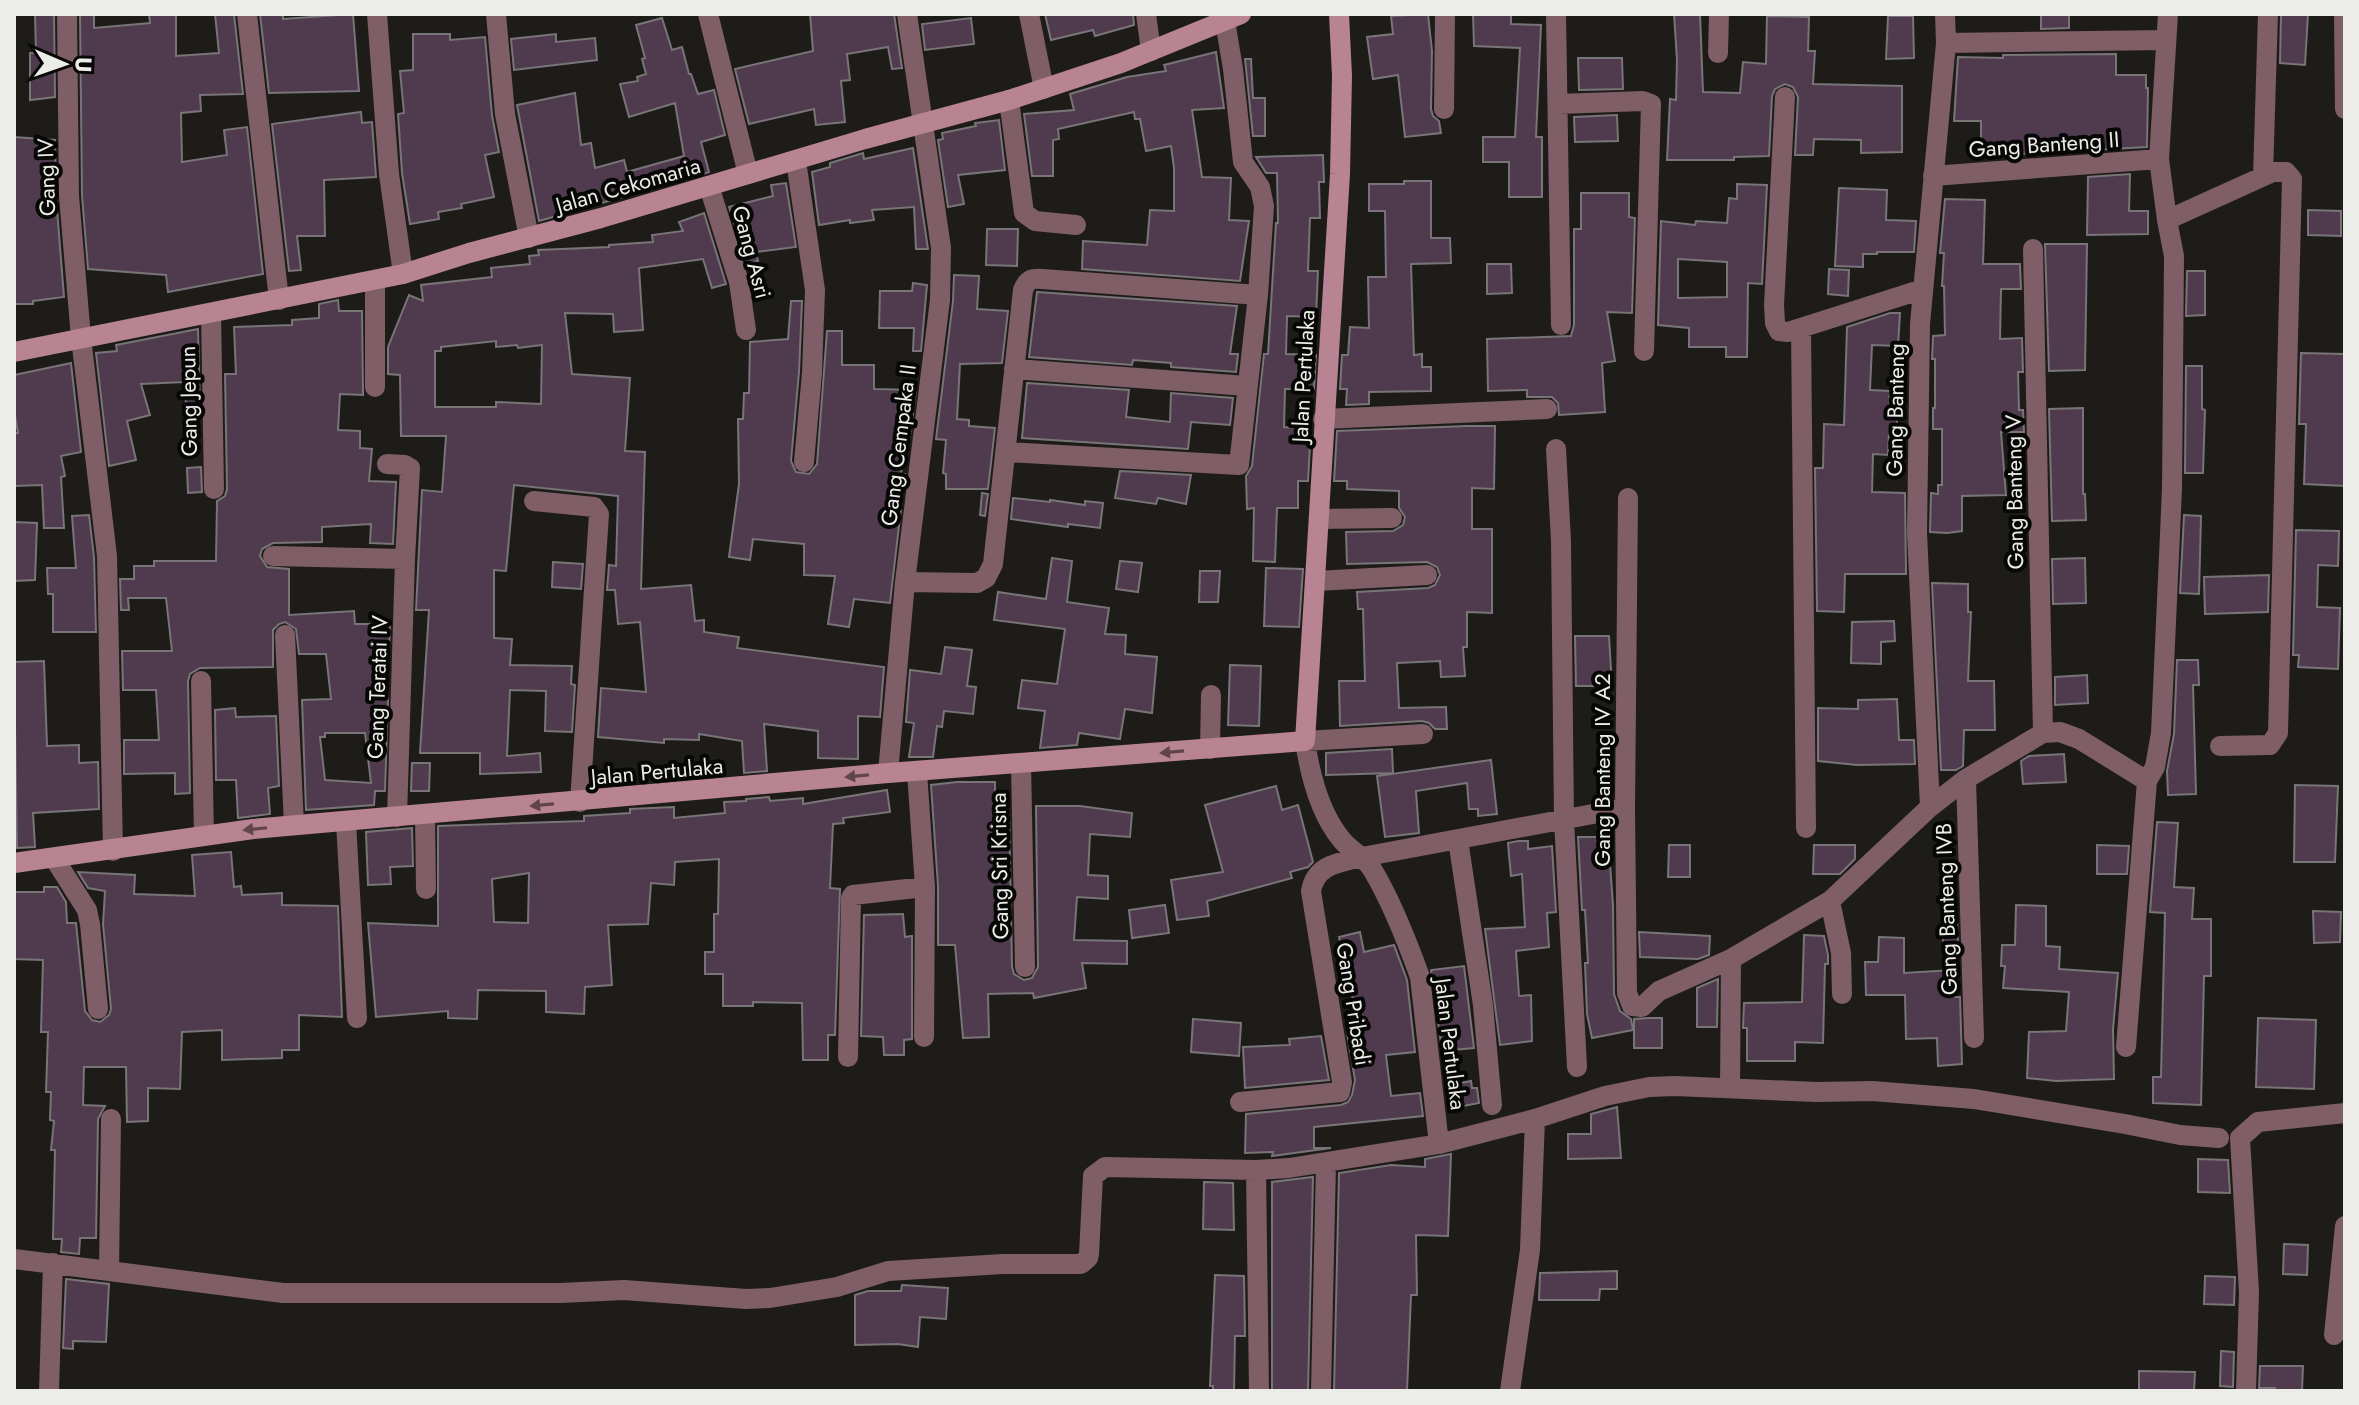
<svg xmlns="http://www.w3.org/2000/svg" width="2359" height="1405" font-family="Jost,sans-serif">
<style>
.building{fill:#4f3b4d;stroke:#787477;stroke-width:2;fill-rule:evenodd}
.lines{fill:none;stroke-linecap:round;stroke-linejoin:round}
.street{stroke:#7f5e67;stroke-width:20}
.secondary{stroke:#b88393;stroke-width:20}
.oneway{fill:#60454c}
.labels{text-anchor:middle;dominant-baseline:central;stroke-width:8;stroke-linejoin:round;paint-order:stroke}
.street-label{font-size:22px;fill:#ecece9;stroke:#070705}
</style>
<rect width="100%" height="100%" fill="#1d1c18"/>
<path class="building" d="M35,14H54L55,97L30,100V53H36Z
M80,14H94V28L150,23L149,14H176V56L219,53L215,14H234L243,94L200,95L201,111L181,113L182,162L227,155L224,130L247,127L263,274L168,292L166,275L88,269L82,195Z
M260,14H283V19L353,14L359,91L269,93Z
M810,14H894L902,68L892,69L888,47L847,54L850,80L841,81L845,122L816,125L814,109L749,124L735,69L813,51Z
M1045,14H1133L1134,25L1095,36L1093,30L1051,40Z
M1428,14L1432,51L1431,109L1433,116L1439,121L1441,133L1405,137L1398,75L1373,79L1367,37L1393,34L1391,16Z
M1473,14H1511V24L1541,25L1536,137H1542V197H1509V162H1483V137H1515L1520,48L1474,46Z
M1674,14H1700L1703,92L1740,93L1743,62L1766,64L1767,16L1809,17L1808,51H1815L1813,84L1902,86V152L1861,153V140L1814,139L1813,155H1795L1798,97L1793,87L1785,84L1775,89L1772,96L1769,156L1734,157V160H1667L1670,99L1676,100L1677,60Z
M2041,14H2069V28L2041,29Z
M2281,14H2308L2305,65L2280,63Z
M1888,16H1913L1914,58L1886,59Z
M662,18L672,50L682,47L689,74H691L698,94L714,90L725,135L701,142L709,172L539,221L517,105L575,93L581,145L591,143L595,168L624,160L627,172L684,156L675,103L629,117L620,84L638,81L637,77L646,74L642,59L645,58L636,25Z
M971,18L974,44L925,50L922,24Z
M413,34H450V40L485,37L492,115L499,152L485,155L494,197L461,204L462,208L438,212L439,219L410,224L402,173L398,114L404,113L400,71L413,70Z
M556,34V42L595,38L597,60L514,70L511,39Z
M1216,52L1224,108L1192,110L1202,177L1231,178L1229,220L1249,221L1240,281L1082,269L1083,241L1147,245L1150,210L1174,211V168L1171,146L1146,151L1140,119H1135L1134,112L1058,129L1059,139L1053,140V176H1032L1024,114L1074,110L1070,94L1127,77L1166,71L1164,65Z
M2116,54V75H2146V88H2148L2147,147L2019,154V156L2000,158L1981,156V121H1954L1958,57L2003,58V55Z
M1578,58H1622L1623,89L1579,90Z
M1245,59H1251L1253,98H1265V136H1253Z
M361,112L362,123L372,122L376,177L324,180L325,236H297L301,270L289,271L272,124Z
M1617,115L1618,141L1575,142L1574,117Z
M999,120L1005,170L958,175L964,204L948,207L938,140L943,139L942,133L976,126L975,123Z
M14,137L55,140L56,197L64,297L33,301V304H14Z
M913,148L928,249H916L914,207L872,210L874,220L850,223V220L819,225L812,172L830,167V163L863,153L864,159Z
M1323,155L1324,182H1319L1320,218H1310L1308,271H1318L1316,317L1287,316L1286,354L1316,355L1314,389H1285L1284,427L1311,429L1308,481H1298V508H1277L1275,562L1253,561L1254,508L1247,509L1246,476L1252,466L1264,354H1268L1276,223H1278L1277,173H1266L1256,157Z
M2130,174L2129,211H2148V234L2087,235L2088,177Z
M1404,181H1431V238H1450L1451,263L1411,264L1414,355L1422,354V367H1431V391L1369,392V404L1346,405L1347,389H1340L1342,355H1348L1350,327L1369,328L1368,277H1386L1385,211H1369V184H1404Z
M786,183L796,247L756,252L758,261L747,263L729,207L773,196L771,185Z
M1737,184L1767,185L1762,284L1748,283L1747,357H1726V347H1689V328L1658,325L1661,221L1695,225L1696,221L1727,223L1729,198L1737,199ZM1678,259L1727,262V297L1678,298Z
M1839,188L1887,190L1886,220L1916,221L1914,252H1877V254H1863V267L1835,266Z
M1581,193H1629V217L1635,218L1632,313L1607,312L1615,361L1602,363L1605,412L1559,415L1558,403L1552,397H1527V390L1488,391L1487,339L1571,336L1574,325V229H1581Z
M1945,199L1985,200L1983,264H2020L2021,289H2001L2000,339L2022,338L2023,372H2018L2019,410H2023L2024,432H2001L2006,495L1962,496V531L1947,533L1930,532L1931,493L1938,494V485H1942V429H1933V408H1935V359H1932L1933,336L1945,335L1944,286H1942L1944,253H1940Z
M2308,210L2341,211V236L2308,235Z
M704,213L726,284L712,288L703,259L639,268L643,330L614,332L613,314L565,313L572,374L630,378L625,451L645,452L641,589L691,585L695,621L704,620V632L739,637L737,648L884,667L880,717L858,716V759L818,758V731L764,724L767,771L744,773L742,741L699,734V740L664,739V743L598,737L601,688L646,692L640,622L618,624L615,590H607L609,565L616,566L618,496L514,485L506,571L494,570V638L512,639L510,665L572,666L571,684L575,685L572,732L545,731L546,691L510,690L507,756L540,753L541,772L480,774V753H420L429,610H416L422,490L442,492L446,436H401L400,375L388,374V347L409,295L423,301L421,285L492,277L491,268L530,264L529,256L539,255L538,250L609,247V245L653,242L652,235L683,231L679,222ZM496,341V347L517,345L518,348L542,345L541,404L496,402V407H435V351H441V347Z
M987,229H1018L1017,266L986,265Z
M2045,244H2087L2085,370L2049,371Z
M1487,264H1511L1512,293L1487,294Z
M1829,269L1849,270L1848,296L1828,294Z
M2187,271H2205V315L2186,316Z
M954,275L979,276L977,309L1008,311L1002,363L960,364L957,419L969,420V426L995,428L988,489H946V474L943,473L946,440L936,439L953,301Z
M913,283L927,285L921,351H913L914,328H879L880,291H912Z
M1037,292L1237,306L1230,354H1238L1236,372L1171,367V363L1133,360L1132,365L1029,357Z
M338,300L339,311H362L363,392V395L340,394L338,430L360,431V448L372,449L369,481L396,482L393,544L370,543L371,524L322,527V542L273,543L262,549L260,556L267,567L289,569V615L354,611L355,624H390L389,654H382L388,699L385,791H375L374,805L306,810L302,700L331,699L326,654H299L296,629L285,622L279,624L273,630V667L200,668L190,674L188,681L190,793L175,794V773L124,774V740H159L156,690H123L122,651H172L166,598H128L129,610H121L120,579H134V566H154V561H216L217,501L225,496L227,489L225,374H236L234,327L292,325V320L319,318V304ZM325,733H365L371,783L325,780L320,737H325Z
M791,301H802L799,372L791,461L796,472L809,474L817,464L827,331H842V365H874V389L916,390L910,437L904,436L901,474H905L890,603L854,599L849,627L828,624L835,576L804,575V544L753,539L750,560L729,557L739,484L738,419H743L744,393H749L750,342L788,339Z
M1890,313H1900L1898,346L1872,345L1870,390L1890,391L1889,414H1897V433H1889L1888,455L1873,454L1872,492L1905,493L1906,574H1845L1844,612L1817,611L1815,468H1823L1824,424L1844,425L1847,327Z
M198,329L200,409L186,410L185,382L141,384L150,415L127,421L136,460L109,466L96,353L117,351L116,345Z
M2301,353L2345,354V486L2304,484L2306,424H2299Z
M71,363L81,452L61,456L65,476L61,477L64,528H44L42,485L14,486V433H18L14,410V375Z
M2186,366H2202V409L2205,410L2203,473H2185Z
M1027,383L1129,390L1126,417L1170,422L1171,393L1233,398L1230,425L1191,422L1188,449L1022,438Z
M2083,408V494H2085L2086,520L2052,521L2049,409Z
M1467,426H1495L1494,489L1472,488V529H1492V613L1467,612V647H1463L1465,676L1441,677L1440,661L1397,663L1399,708L1446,707L1447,729H1435L1429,723L1422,721L1340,726L1339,681H1365L1363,609H1358L1357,592L1428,588L1435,585L1440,575L1437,567L1427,562L1347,564L1346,532L1393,531L1403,525L1405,517L1399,508V491L1347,489V481H1334L1337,431Z
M201,467L202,492L188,493L187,468Z
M1120,471L1191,475L1186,504L1158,498L1156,504L1115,498Z
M982,493L988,494L985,516L980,515Z
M1013,498L1050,502V500L1085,505V501L1103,503L1100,528L1068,524V527L1011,519Z
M89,515L94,557L96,632H53V594H48L47,568H76L72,516Z
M2184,515L2201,516L2199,594L2180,593Z
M14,522L37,523L35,580L14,581Z
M2296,530L2339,531L2338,566L2318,565L2317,607L2340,608L2338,669L2298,667L2299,655H2293Z
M1052,558L1072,561L1067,602L1109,608L1105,634L1126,635L1125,654L1157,657L1152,713L1125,709L1120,739L1079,733L1077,745L1040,748L1045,711L1018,708L1022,680L1057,684L1065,629L994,620L998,592L1046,599Z
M2085,558L2086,603L2053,604L2052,559Z
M1120,561L1142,563L1138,592L1116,589Z
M553,562L583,564L581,589L552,587Z
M1266,568L1303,569L1299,627L1264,626Z
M1200,571H1220L1218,602H1199Z
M2269,575L2268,612L2205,614L2204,577Z
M1932,583L1968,584V612H1971L1968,681H1994L1995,730H1964L1963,766L1956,770H1941Z
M1894,621L1895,641L1881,642V664L1851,663L1852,622Z
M1575,636H1609L1612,686H1576Z
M945,647L972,650L967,686L976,687L973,714L944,711L942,727L937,726L933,757H909L914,723L906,722L910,670L941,674Z
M2177,660H2198L2199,685H2193L2196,794L2168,795L2167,771L2174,734Z
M44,661L47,746L79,745V763L98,762L99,809L33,813L35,847L17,848L14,662Z
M1230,665L1261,666L1259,726L1228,725Z
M2087,675L2088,703L2055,705V677Z
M1897,699L1899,740H1914L1915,764L1857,765L1818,761V708L1858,709V700Z
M235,708L236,717L276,716L279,786L268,788L270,814L238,818L236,780H216L215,710Z
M1392,749L1393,773L1326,775V753Z
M2064,754L2066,782L2023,784L2021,761L2029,756Z
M1491,760L1497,814L1478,816V809H1469L1467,783L1416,791L1419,833L1385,837L1377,776Z
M412,763H430L429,791H411Z
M957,782H995V809L1009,810L1012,967L1014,974L1024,980L1032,978L1038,967L1036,806H1080L1132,813L1130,837L1090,834L1088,875L1108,876V899L1077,897L1074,940L1127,941V964L1082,963L1086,988L1034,998L1033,993L988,994L989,1037L963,1038L955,945H938V886L931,785Z
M2295,785L2338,786L2335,862H2294Z
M1276,786L1282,810L1298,805L1313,862L1308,867L1290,872L1292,878L1207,901L1209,916L1177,920L1171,880L1223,872L1205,805Z
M887,790L890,812L843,818L844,823L833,824L830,888L840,889L835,1035H828V1060H803L802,1003L753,1002V1006H723V974H705V952H714V914H718L719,859L675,862L674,885L651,883L648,924L608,925L612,985L585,987L584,1014L546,1012V991L478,990L477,1019L448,1018V1011L376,1017L368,923L438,926V826L584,821V816L630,813V809L674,807V818L725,813L724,802L746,801V799L769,797L770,801L803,798V804ZM529,873L528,923L494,922L492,879Z
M2157,822L2178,823L2174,887L2194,888L2192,919H2211V976H2204L2201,1105L2153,1103V1077H2161L2165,913L2150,912Z
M412,828L413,866L390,867L391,884L368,885L366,832Z
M1578,837H1608L1613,905L1614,994L1620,1011L1631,1019L1633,1030L1592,1038L1587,1014L1585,963H1588L1585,910H1582Z
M1518,841H1528V849L1552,846L1556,912L1547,913L1549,947L1516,951L1519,996L1531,995L1532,1041L1500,1045L1485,929L1525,927L1522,874L1511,876L1509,855L1508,843Z
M1669,845H1690V877H1668Z
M1814,845H1855V859L1840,874H1813Z
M2097,845L2129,846L2127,874H2097Z
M231,852L234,887L241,886L242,895L282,893V905L338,906L342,1017L299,1015V1050H282V1058L222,1060V1030L182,1032L180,1089L148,1088V1121L127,1122L126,1067H84L83,1105L105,1106L98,1119L96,1238H80L79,1254L61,1252L62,1239H53L55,1150H51L54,1121L50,1120L51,1092H46L48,1032H41L43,960L14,959V892H44V887H57L66,902L67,923H76L85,1011L92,1020L100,1022L109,1015L111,1009L103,924L105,891L88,888L78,872L135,875L134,894L195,896L192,855Z
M1165,905L1169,933L1132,938L1129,910Z
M2016,905L2046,906V946L2060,947L2059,969L2118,973L2113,1029L2114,1079L2056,1081L2027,1078L2029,1032L2066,1031L2069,992L2003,988L2005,966H2001L2002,945H2015Z
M2313,911L2341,912L2340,942L2314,943Z
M903,914L905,937L912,936V1039L904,1040V1055H884L883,1037L861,1036L864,915Z
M1943,919H1957L1958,943L1943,944Z
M1360,932L1364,952L1394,945L1407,980L1415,1052L1386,1055L1391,1096L1420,1093L1423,1116L1314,1127V1148H1331L1272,1156L1273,1152L1245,1153L1246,1114L1341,1105L1348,1102L1352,1095L1355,1080L1347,1033L1355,1032L1352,1004H1354L1339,937Z
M1639,932L1710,936L1709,955L1698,959L1640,957Z
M1804,935L1824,936L1828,955V964H1825L1823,1043L1795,1042V1061H1747V1028H1743L1744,1003L1802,1002Z
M1879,937L1904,938V973L1953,970L1955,997H1960L1962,1064L1938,1066L1937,1038L1906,1039L1905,995H1866L1865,962H1878Z
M1464,966L1474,1048L1442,1051L1431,970Z
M1718,979L1717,1027H1697V988Z
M1649,1018H1662V1048H1634V1019Z
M2258,1018L2316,1020L2314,1089L2256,1087Z
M1193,1019L1241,1023L1239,1056L1191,1052Z
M1321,1036L1329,1080L1245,1088L1243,1047L1290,1045L1289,1039Z
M1471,1081L1472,1088H1477L1479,1103L1448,1109L1446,1086Z
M1617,1107L1621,1158L1568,1159V1134H1591V1114Z
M1451,1154L1448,1236L1416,1235L1417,1295H1411L1407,1391H1334L1339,1173L1391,1165L1425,1167V1159Z
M2198,1159L2228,1160L2230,1193L2198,1192Z
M1313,1177L1308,1391H1272V1182Z
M1204,1182L1233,1183L1234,1230L1203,1229Z
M2284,1244L2308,1245L2307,1275L2283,1274Z
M1617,1271V1289H1600L1599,1300H1539L1540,1273Z
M1215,1275L1244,1276L1245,1336H1235L1234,1391H1213V1386H1210Z
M2205,1276L2235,1277L2234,1305L2204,1304Z
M66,1279L109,1284L106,1342L73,1341V1349L63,1348Z
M902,1285L948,1288L946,1319L920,1317L918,1347L898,1344L855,1345V1295L868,1291H901Z
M2221,1351L2234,1352L2233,1387L2220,1386Z
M2260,1366H2303L2302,1391H2275V1388H2259Z
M2139,1371L2195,1372L2194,1391H2139Z"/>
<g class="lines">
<path class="street" d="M67,14L69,196L81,338L107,556L113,851
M247,14L279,300
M377,14L389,174L403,274
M496,14L505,114L529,238
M708,14L748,174
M1029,14L1044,89
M1146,14L1151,51
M1556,14L1561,325
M2344,14L2345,109
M1225,21L1233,69L1243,162L1260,187L1264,206L1258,295
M1946,43L2165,40
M1718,53L1719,14
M1785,97L1774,305L1775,323L1779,331L1788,332L1923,289
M1009,100L1024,213L1035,221L1076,225
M1558,104L1643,101L1651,104L1644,351
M1444,109L1445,14
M796,161L815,290L812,373L804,462
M1933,176L2159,159
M2263,176L2268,14
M709,186L739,282L746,330
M2167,220L2273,172H2286L2292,179L2278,733L2270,745L2220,746
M2033,249L2043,733
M211,313L214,489
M1801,328L1806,828
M1014,369L1247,386
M375,387V281
M1323,419L1547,409
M1556,449L1561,541L1564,820L1577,1067
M1628,498L1625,808L1627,993L1632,1006L1642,1007L1659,991L1731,959L1830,901L1930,807L1966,779L2043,733L2060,732L2079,739L2147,781
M534,501L594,507L599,514L580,802
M1319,519L1392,518
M273,556L405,559L410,468L405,465L387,464
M1316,581L1427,575
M905,582L977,583L986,578L993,564L1023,290C1027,280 1031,278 1042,279L1258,295L1239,465L1006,452
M285,635L294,825
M201,681L204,836
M1423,734L1305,741C1310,775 1319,812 1341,839C1350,851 1364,856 1372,869C1392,902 1407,941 1420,977L1439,1144
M1210,749L1211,695
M1021,764L1025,967
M917,772L925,887L924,1037
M888,773L905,582L940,300L941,248L907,14
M1966,779L1974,1038
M1930,807L1917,533L1920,324L1946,43L1945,14
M425,815L426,889
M397,817L405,559
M346,822L357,1018
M1458,840L1483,1005L1492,1105
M54,858L87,910L90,924L98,1009
M1830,901L1841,953L1842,994
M2126,1047L2147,781L2155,767L2161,733L2172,489L2174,256L2167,220L2159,159L2168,14
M848,1057L851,898L853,895L925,887
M1730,1089L1731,959
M1240,1102L1340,1092L1342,1082L1311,891C1316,864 1339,863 1362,857L1625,808
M1256,1170L1259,1391
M14,1259L283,1293H560L624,1290L746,1299L770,1298L837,1287L888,1271L1003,1264H1081L1088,1258L1089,1254L1093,1176L1105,1167L1256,1170L1289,1168L1439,1144L1535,1119L1605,1096L1649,1087L1675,1086L1816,1092L1872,1091L1974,1099L2125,1124L2180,1135L2219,1138
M109,1271L111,1119
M2334,1335L2345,1226
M49,1391L53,1263
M1321,1391L1326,1163
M1510,1391L1530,1250L1535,1119
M2246,1391L2249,1292L2240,1138L2258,1122L2345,1113"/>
<path class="secondary" d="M14,352L403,274L469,253L601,218L865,139L1009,100L1121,63L1241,14
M14,863L253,829L888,773L1305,741L1340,174L1342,76L1339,14"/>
</g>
<defs><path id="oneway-solid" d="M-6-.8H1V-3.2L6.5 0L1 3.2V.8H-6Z" transform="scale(2)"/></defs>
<g class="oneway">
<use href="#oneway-solid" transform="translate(1172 752) rotate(175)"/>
<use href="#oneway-solid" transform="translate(857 776) rotate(175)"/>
<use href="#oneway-solid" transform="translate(542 805) rotate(175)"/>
<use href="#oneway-solid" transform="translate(255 829) rotate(174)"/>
</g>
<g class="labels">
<g class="street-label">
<text transform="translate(2044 144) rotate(-4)">Gang Banteng II</text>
<text transform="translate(46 177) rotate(-92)">Gang IV</text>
<text transform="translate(628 185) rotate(-16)">Jalan Cekomaria</text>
<text transform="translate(752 252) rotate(75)">Gang Asri</text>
<text transform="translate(1303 376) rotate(-87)">Jalan Pertulaka</text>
<text transform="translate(188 401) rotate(-91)">Gang Jepun</text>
<text transform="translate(1895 410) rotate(-89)">Gang Banteng</text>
<text transform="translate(898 445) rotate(-83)">Gang Cempaka II</text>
<text transform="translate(2014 492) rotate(-91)">Gang Banteng V</text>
<text transform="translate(377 687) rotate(-88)">Gang Teratai IV</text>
<text transform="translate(1602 770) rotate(-90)">Gang Banteng IV A2</text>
<text transform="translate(657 771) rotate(-5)">Jalan Pertulaka</text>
<text transform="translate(999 866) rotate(-91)">Gang Sri Krisna</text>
<text transform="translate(1946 909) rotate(-92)">Gang Banteng IVB</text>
<text transform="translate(1354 1004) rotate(81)">Gang Pribadi</text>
<text transform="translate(1451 1044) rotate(83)">Jalan Pertulaka</text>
</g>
</g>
<rect width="2359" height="1405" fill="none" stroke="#ecece9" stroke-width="32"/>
<g transform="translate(64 64) rotate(92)" stroke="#070705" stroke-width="6" paint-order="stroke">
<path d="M0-6L14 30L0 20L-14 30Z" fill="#ecece9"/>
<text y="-12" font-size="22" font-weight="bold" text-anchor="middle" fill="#ecece9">U</text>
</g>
</svg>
